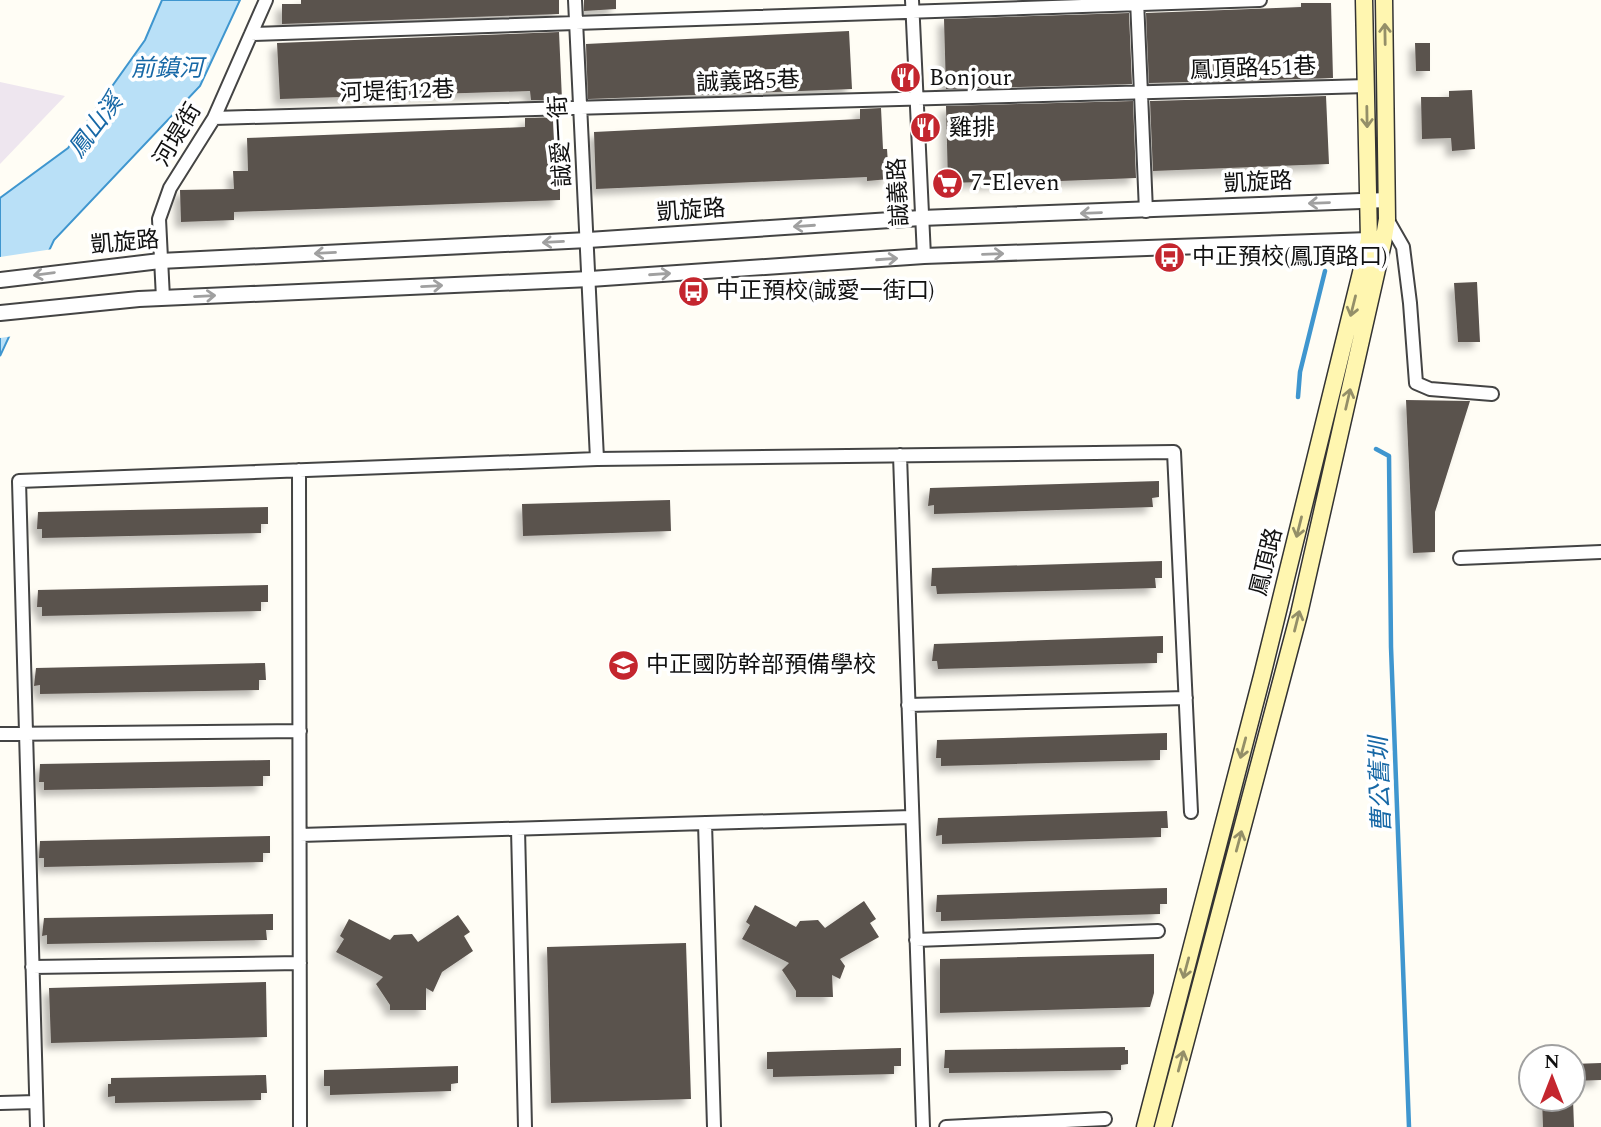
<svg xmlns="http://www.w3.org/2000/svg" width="1601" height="1127" font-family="Spectral,'Noto Sans TC',serif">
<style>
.industrial{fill:#eee6ef}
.water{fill:#b9e0f7;stroke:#3f96cf;stroke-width:2}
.pier{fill:#fffdf5}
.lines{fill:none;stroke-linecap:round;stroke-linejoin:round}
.stream{stroke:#3f96cf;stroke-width:4.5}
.building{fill:#5a524d;filter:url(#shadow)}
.minor-casing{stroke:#444;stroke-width:16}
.tertiary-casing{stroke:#444;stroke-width:18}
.secondary-casing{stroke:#333;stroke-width:19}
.minor{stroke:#fff;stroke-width:12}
.tertiary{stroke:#fff;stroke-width:14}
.secondary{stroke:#fff6b0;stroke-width:16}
.oneway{stroke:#948f68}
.oneway2{stroke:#a0a0a0}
.labels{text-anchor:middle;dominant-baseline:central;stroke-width:7;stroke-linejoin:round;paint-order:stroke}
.street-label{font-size:23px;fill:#111;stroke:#fff}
.poi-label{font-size:23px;fill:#111;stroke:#fff;text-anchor:start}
.water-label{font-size:24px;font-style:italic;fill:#1768a6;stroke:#fff}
</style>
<defs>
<filter id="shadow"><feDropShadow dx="-6" dy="6" stdDeviation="3.5" flood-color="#0004"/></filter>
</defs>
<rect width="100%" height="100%" fill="#fffdf5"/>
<path class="industrial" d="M0,82L65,96L0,164Z"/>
<path class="water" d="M162,0H240L200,86L54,240L0,356V198L68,148L145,40Z"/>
<path class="pier" d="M53,249L14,336L0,338V257Z"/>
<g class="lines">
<path class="stream" d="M1298,397L1300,372L1325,271
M1376,449L1389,456L1391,647L1409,1127"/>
</g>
<path class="building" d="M301,0H559V14L282,24V4H301Z
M584,0H616V9L584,11Z
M1301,3H1331L1333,78L1149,83L1146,13L1301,7Z
M1129,13L1132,84L946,89L944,19Z
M849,31L852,89L588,99L586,44Z
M559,32L562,100H531L530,91L280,99L277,43Z
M1415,43H1430V71H1416Z
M1472,90L1475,149L1452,151L1451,138L1422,139L1421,97H1449V91Z
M1326,96L1329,164L1153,171L1150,101Z
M1133,101L1136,178L988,184L982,185V182L948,183L946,106Z
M881,108L883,149H887L889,179L867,181V177L596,189L594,132L860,119V109Z
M560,117V200L234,212V220L181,222L180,190L234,189L233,171H248L247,138L525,127V118Z
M1477,282L1480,342H1458L1454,283Z
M1406,400L1470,401L1435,512V552L1413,553Z
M1159,481V497L1152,498L1153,507L934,514V505L928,506L930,488Z
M670,500L671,531L523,536L522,504Z
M268,507V524H261V533L42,538V529H37L38,512Z
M1162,561V578H1155L1156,588L937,594L936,586H931L932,568Z
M268,585V602H261V611L42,616V607H37L38,590Z
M1163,636V653H1157V663L938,669L937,661H932L934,644Z
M265,663L266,680H259V690L40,694V685L34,686L36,668Z
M1167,733V750H1160V760L941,766V758H936L937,740Z
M270,760V776H263V786L44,790V782H39L40,764Z
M1167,811L1168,828H1161V837L942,844V835L936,836L938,818Z
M270,836V853H263V862L44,867V858H39L40,841Z
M1167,888V904H1160V914L941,921V912H936L937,895Z
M864,901L876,919L870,923L879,937L840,959L845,966L840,979L832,975L833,997H796V991L782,970L789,963L742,939L750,925L746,922L755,905L796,927L800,921L818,920L825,928Z
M273,914V930H266L267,940L47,944V935L42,936L44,918Z
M458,915L470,932L464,936L473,951L442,972L433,992L426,988V1010H390V1005L376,984L383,977L336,952L344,939L340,936L349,919L390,940L394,935L412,934L418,942Z
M686,943L691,1099L551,1103L547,947Z
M1154,954V993L1150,1007L940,1013V959Z
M266,982L267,1037L51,1043L49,988Z
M1125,1047V1050H1128V1064L1121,1065V1070L949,1073V1068H944L945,1050Z
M901,1048V1066H894V1074L773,1077V1069H767V1052Z
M1601,1063V1080L1573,1081V1064Z
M458,1066V1083L451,1084V1091L330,1095V1086H324V1070Z
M266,1075L267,1093H261V1100L115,1103V1096L108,1097V1084H111V1078Z
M1542,1099H1573L1574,1127H1543Z"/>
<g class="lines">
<defs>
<path id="minor" d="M575,0L597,459
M912,0L924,256
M1137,0L1146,211
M251,34L1260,0
M214,118L1367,86
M1387,219L1403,247L1410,303L1416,383L1430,389L1492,394
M163,298L159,219L170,188L214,118L266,0
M900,455L923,1127
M299,470L300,1127
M1460,558L1601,552
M908,705L1186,698
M0,734L300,731
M705,823L714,1127
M518,829L525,1127
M300,835L912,817
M916,940L1158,931
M32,967L300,963
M0,1103L36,1102
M37,1127L19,481L597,459L1174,452L1191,812
M946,1127L1105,1119"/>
<path id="tertiary" d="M0,280L160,261L588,240L921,218L1387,200
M0,313L139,299L590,279L924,256L1369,240L1379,242"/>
<path id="secondary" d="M1145,1127L1262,676L1369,240L1364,0
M1163,1127L1299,614L1383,243L1387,219L1384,0"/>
</defs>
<use href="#minor" class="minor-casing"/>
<use href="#tertiary" class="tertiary-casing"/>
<use href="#secondary" class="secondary-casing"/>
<use href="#minor" class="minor"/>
<use href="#tertiary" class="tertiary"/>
<use href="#secondary" class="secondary"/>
</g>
<defs><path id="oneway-shaft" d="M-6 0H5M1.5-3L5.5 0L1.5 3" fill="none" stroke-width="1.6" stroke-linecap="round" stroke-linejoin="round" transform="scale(1.75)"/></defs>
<g class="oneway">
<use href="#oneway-shaft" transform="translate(1385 34) rotate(-91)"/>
<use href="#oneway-shaft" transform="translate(1367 117) rotate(89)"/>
<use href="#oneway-shaft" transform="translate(1353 306) rotate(104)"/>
<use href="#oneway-shaft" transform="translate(1348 399) rotate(-77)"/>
<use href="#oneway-shaft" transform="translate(1299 527) rotate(104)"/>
<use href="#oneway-shaft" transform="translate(1297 621) rotate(-76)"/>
<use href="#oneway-shaft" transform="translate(1243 748) rotate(105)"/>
<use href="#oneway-shaft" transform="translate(1239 841) rotate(-75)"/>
<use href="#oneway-shaft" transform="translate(1186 968) rotate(105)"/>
<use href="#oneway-shaft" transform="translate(1181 1061) rotate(-75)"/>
</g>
<g class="oneway2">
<use href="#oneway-shaft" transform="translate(1319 203) rotate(178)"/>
<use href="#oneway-shaft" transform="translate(1091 213) rotate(178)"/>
<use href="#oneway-shaft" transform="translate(804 226) rotate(176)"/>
<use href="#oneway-shaft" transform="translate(553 242) rotate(177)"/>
<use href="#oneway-shaft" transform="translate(325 253) rotate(177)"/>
<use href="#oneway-shaft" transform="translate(993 254) rotate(-2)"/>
<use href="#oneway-shaft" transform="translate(887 259) rotate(-4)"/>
<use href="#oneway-shaft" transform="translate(44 274) rotate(172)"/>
<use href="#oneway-shaft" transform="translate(660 274) rotate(-4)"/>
<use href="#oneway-shaft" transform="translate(432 286) rotate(-3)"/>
<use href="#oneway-shaft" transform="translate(205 296) rotate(-3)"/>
</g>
<defs>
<symbol id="restaurant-disc" viewBox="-11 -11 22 22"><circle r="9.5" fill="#c4262e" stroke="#fff"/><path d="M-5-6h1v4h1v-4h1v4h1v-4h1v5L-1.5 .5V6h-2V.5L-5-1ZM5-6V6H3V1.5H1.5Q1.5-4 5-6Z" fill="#fff"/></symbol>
<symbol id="supermarket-disc" viewBox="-11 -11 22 22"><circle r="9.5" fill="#c4262e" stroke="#fff"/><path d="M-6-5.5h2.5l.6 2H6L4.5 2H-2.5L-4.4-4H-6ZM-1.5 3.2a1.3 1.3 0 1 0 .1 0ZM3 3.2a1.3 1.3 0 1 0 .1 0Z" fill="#fff"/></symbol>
<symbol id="bus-disc" viewBox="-11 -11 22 22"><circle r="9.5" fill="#c4262e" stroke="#fff"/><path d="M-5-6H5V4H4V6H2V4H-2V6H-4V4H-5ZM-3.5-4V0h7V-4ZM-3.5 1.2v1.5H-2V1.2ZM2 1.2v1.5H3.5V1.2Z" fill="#fff"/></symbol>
<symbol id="school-disc" viewBox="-11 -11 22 22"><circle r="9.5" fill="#c4262e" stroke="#fff"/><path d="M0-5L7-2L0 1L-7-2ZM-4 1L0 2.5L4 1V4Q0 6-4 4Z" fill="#fff"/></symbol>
</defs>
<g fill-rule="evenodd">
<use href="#restaurant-disc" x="888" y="60" width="35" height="35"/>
<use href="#restaurant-disc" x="908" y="110" width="35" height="35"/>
<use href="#supermarket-disc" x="930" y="166" width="35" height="35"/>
<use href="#bus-disc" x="1152" y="240" width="35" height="35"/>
<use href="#bus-disc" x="676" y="274" width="35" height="35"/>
<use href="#school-disc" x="606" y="648" width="35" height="35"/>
</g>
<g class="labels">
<g class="street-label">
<text transform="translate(1253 69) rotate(-2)">鳳頂路451巷</text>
<text transform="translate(748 82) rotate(-2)">誠義路5巷</text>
<text transform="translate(397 92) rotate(-2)">河堤街12巷</text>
<text transform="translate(178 135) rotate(-59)">河堤街</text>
<text transform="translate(561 141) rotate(-93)">誠愛一街</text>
<text transform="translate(1258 183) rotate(-3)">凱旋路</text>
<text transform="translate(899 192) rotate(-93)">誠義路</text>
<text transform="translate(691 211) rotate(-4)">凱旋路</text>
<text transform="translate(125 243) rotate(-5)">凱旋路</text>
<text transform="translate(1267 562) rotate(-76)">鳳頂路</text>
</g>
<g class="poi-label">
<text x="929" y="78">Bonjour</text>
<text x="949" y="128">雞排</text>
<text x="971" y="183">7-Eleven</text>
<text x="1192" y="257">中正預校(鳳頂路口)</text>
<text x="716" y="291">中正預校(誠愛一街口)</text>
<text x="646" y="665">中正國防幹部預備學校</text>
</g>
<g class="water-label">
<text x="167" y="69">前鎮河</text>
<text transform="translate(96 126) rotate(-53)">鳳山溪</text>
<text transform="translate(1381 785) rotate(-92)">曹公舊圳</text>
</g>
</g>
<g transform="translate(1552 1078)"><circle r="33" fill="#ffffff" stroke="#a0a0a0" stroke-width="2"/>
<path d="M0-5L12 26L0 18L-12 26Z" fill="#c4262e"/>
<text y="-10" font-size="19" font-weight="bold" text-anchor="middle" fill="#111111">N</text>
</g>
</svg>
